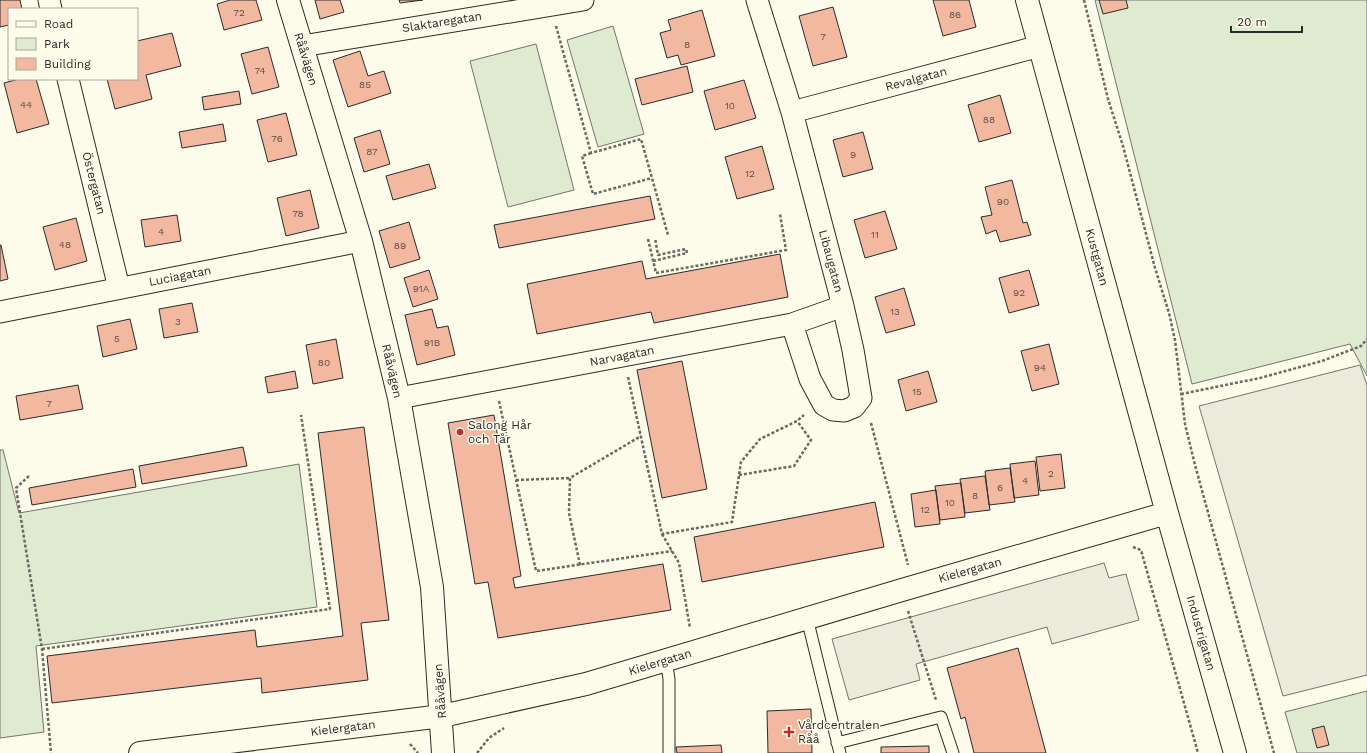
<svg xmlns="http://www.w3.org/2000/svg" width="1367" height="753" font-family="'Work Sans',sans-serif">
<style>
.green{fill:#deebd1;stroke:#74746e}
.parking{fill:#eceadb;stroke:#74746e}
.building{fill:#f2b8a0;stroke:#2b2b2b}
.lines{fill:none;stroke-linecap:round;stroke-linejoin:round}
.lane-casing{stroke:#2b2b2b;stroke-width:13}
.street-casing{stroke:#2b2b2b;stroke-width:23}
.secondary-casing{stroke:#2b2b2b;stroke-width:24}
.path{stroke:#6a6964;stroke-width:2.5;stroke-dasharray:3 2;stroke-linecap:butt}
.lane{stroke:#fdfbea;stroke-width:11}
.street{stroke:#fdfbea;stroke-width:21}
.secondary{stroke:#fdfbea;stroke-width:22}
.poi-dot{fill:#c62828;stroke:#fdfbea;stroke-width:1.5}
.labels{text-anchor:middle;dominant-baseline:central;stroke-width:3;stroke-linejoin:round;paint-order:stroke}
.number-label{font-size:10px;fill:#5d4e48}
.street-label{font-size:12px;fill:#2b2b2b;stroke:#fdfbea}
.poi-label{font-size:12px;fill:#2b2b2b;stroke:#fdfbea;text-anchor:start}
</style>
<rect width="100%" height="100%" fill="#fdfbea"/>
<path class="green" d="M1095,0H1367V376L1350,344L1192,384Z
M613,26L644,134L598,147L567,40Z
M536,44L574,190L508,207L470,61Z
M0,450H3L19,513L299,464L317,607L36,646L44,732L0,738Z
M1367,691V753H1297L1285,712Z"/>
<path class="parking" d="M1360,365L1367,385V675L1283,696L1199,406Z
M1104,563L1109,578L1126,574L1139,620L1052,644L1047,627L916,664L920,680L849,700L832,639Z"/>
<path class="building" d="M0,0H20L22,9H9V25L0,27Z
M230,0H256L262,20L224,30L217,4Z
M315,0H340L344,12L320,19Z
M399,0H423L400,3Z
M933,0H969L976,27L943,36Z
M1099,0H1126L1128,8L1103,14Z
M833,7L847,57L813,66L799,16Z
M702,10L715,56L681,65L678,55L667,58L660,33L671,30L668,20Z
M172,33L181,66L146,75L152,99L115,109L107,79H137V41Z
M268,47L279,87L252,94L241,54Z
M360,51L368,76L384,71L391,93L348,107L333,60Z
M687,66L693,92L642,105L635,79Z
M19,79H36L49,124L17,133L4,83Z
M744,80L756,118L715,130L704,91Z
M239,91L241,104L204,110L202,97Z
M1000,95L1011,133L979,142L968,105Z
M286,113L297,155L268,162L257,120Z
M223,124L226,141L182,148L179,132Z
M380,130L390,164L364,172L354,138Z
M863,132L873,169L843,177L833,140Z
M762,146L774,189L737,199L725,157Z
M429,164L436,188L393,200L386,176Z
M1012,180L1023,223L1027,222L1031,235L1000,242L996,230L986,234L981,217L992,215L985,187Z
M310,190L319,228L286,236L277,198Z
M650,196L655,219L499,248L494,225Z
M885,211L897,249L865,258L854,220Z
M177,215L181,241L145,247L141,220Z
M76,218L87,261L55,270L43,227Z
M409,222L420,259L390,268L379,231Z
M0,245H1L8,279L0,281Z
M780,254L788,297L654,323L651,312L537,334L527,284L642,261L646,279Z
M429,270L438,299L413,307L404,278Z
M1029,270L1039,305L1009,313L999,278Z
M904,288L915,325L886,333L875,297Z
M192,303L198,332L164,338L159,309Z
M432,309L437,328L448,326L455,355L417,365L405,315Z
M130,319L137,349L103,357L97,326Z
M336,339L343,378L313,384L306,345Z
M1049,344L1059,384L1032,391L1021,351Z
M682,361L707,489L662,498L637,370Z
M295,371L298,388L268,393L265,377Z
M928,371L937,402L906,411L898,380Z
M78,385L83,409L20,420L16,396Z
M494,415L521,576L513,578L515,588L663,564L671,610L498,638L488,582L475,584L448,423Z
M364,427L389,620L361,623L368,680L262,693L261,678L52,703L47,656L255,630L257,647L343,636L318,433Z
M243,447L247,466L142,484L139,466Z
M1061,454L1065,488L1040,491L1036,457Z
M1035,461L1039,495L1014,498L1010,464Z
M1010,468L1015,502L989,505L985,471Z
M133,469L136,487L32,505L29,488Z
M985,476L990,510L965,513L960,479Z
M961,483L965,517L940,520L935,486Z
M936,490L940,524L915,527L911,494Z
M875,502L884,547L702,582L694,537Z
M1018,648L1046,753H974L965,717L961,719L947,668Z
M811,709L812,753H768L767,711Z
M1324,726L1329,745L1317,748L1312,729Z
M721,745L722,753H677L676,747Z
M929,746V753H881V747Z"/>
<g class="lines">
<defs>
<path id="lane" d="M807,618L840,753
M666,660L669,679V753
M837,743L941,717L953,753"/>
<path id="street" d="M49,0L51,9
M757,0L792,112L843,306L853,350L861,398L854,407L844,411L833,410L824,405L810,379L792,324
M302,46L583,0
M68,79L119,288
M792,112L1040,46
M0,312L361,241
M399,398L792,324L843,306"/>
<path id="secondary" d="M288,0L361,241L399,398L432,587L443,753
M1027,0L1167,513L1235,753
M140,753L442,716L586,684L902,590L1167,513"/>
</defs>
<use href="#lane" class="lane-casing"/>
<use href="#street" class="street-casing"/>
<use href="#secondary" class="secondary-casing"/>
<path class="path" d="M1084,0L1108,99L1123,146L1155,268L1169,313L1175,340L1185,424L1195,465L1274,753
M556,26L591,153L641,139L668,235
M591,153L582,156L593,194L652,178
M648,239L656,273L786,250L780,214
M653,261L687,253L686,249L658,255L655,238
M628,377L662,534L732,522L741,462L760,439L797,421L804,415
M1181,394L1260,378L1322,361L1361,346L1367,339
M499,401L536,571L672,551
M871,423L908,565
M739,475L794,466L811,440L797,421
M29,476L16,488L42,649L51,753
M516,480L570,478
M662,534L679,563L690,628
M1133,547L1141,550L1198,753
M580,565L569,513L570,478L641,436
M908,611L936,700
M42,649L330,609L301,415
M410,744L418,753
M477,753L489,738L504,728"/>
<use href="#lane" class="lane"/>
<use href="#street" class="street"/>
<use href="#secondary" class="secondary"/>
</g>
<g class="poi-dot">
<circle cx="460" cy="432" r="4"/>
<path d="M787 726h4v4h4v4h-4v4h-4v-4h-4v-4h4z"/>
</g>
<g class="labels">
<g class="number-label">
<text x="239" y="12">72</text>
<text x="955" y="14">86</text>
<text x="823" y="36">7</text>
<text x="687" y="44">8</text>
<text x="260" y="70">74</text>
<text x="365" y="84">85</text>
<text x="26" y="104">44</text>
<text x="730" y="105">10</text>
<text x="989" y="119">88</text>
<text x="277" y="138">76</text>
<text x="372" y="151">87</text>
<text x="853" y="154">9</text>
<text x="750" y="173">12</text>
<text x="1003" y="201">90</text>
<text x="298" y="213">78</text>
<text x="161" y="231">4</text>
<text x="875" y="234">11</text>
<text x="65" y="244">48</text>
<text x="400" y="245">89</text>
<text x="421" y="288">91A</text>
<text x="1019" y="292">92</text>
<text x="895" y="311">13</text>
<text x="178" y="321">3</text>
<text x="117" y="338">5</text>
<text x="432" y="342">91B</text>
<text x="324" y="362">80</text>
<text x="1040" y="367">94</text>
<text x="917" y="391">15</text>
<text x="49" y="403">7</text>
<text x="1051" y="473">2</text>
<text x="1025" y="480">4</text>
<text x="1000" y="487">6</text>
<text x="975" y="495">8</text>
<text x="950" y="502">10</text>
<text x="925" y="509">12</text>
</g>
<g class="street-label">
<text transform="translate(442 22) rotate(-9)">Slaktaregatan</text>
<text transform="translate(306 59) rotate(73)">Rååvägen</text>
<text transform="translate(916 79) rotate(-15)">Revalgatan</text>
<text transform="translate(94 183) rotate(76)">Östergatan</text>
<text transform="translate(1097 257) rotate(75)">Kustgatan</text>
<text transform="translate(831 261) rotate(75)">Libaugatan</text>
<text transform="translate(180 276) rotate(-11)">Luciagatan</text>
<text transform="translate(622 356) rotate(-11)">Narvagatan</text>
<text transform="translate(392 371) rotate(77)">Rååvägen</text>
<text transform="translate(970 570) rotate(-16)">Kielergatan</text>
<text transform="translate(1201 633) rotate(74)">Industrigatan</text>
<text transform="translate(660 662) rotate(-17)">Kielergatan</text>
<text transform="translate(440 691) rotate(-94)">Rååvägen</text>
<text transform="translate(343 728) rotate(-7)">Kielergatan</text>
</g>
<g class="poi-label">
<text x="468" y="425">Salong Hår<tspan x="468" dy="14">och Tår</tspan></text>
<text x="798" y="725">Vårdcentralen<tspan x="798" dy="14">Råå</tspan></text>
</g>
</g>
<rect x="8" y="8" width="130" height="72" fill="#fdfbea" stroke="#a9a89e"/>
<rect x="16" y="21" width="20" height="6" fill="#fdfbea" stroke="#a9a89e"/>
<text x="44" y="28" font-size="12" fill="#2b2b2b">Road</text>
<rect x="16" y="38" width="20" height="12" fill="#deebd1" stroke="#a9a89e"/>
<text x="44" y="48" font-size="12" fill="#2b2b2b">Park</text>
<rect x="16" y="58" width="20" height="12" fill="#f2b8a0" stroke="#a9a89e"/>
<text x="44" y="68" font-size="12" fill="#2b2b2b">Building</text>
<path d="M1231 26v6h71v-6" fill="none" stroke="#2b2b2b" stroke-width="2"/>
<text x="1237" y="26" font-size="12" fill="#2b2b2b" stroke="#fdfbea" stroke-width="3" paint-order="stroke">20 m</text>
</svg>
